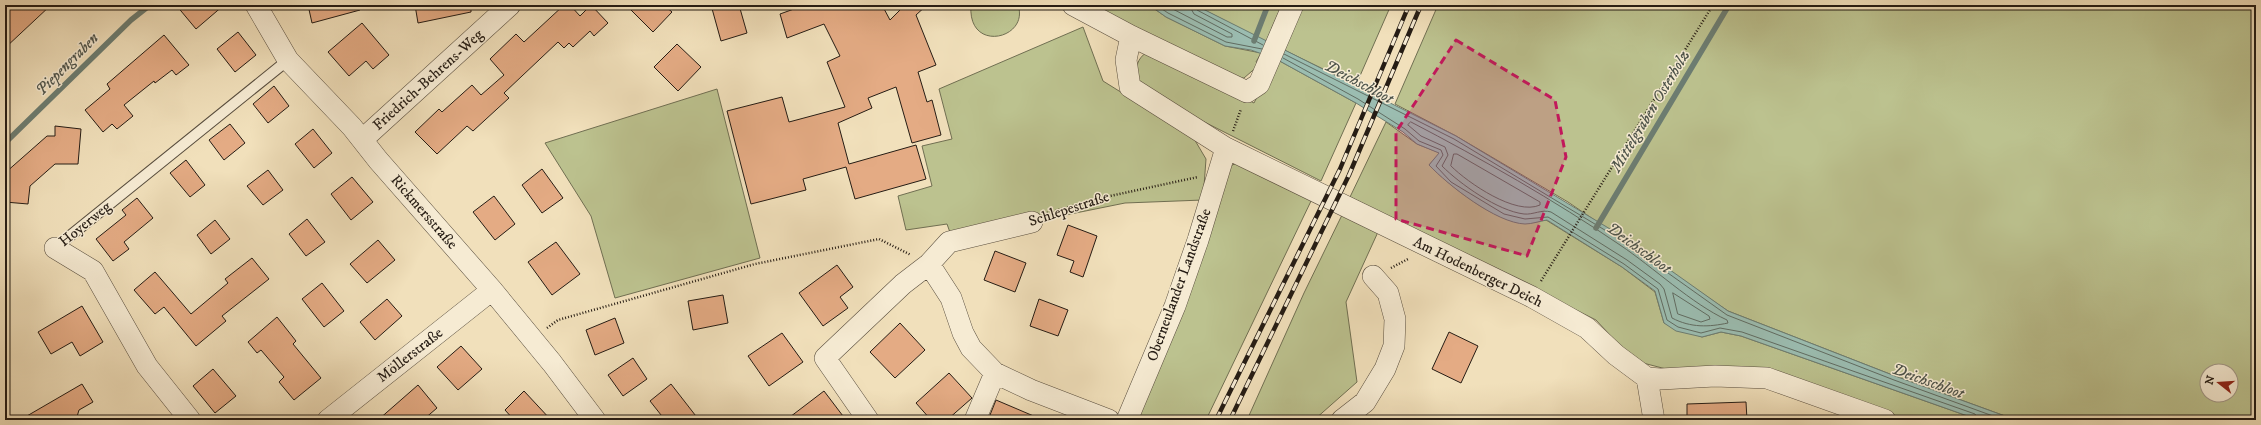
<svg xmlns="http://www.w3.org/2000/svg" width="2261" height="425" font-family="'IM FELL DW Pica',serif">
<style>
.green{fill:#bcc28f;stroke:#706f52;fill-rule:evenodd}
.water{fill:#9bbdb1;stroke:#6c7d72}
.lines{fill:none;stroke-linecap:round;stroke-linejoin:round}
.shore{stroke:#606c62;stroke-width:1}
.stream{stroke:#6c7d72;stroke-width:5.5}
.building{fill:#e4ab84;stroke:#251c14}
.lane-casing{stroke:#584d3e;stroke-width:12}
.street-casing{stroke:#584d3e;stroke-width:22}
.path{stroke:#251c14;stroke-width:2.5;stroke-dasharray:1 2;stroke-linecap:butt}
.lane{stroke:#f6ebd3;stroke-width:10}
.street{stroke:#f6ebd3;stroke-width:21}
.rail-casing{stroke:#251c14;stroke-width:4.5}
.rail{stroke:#f6ebd3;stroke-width:3;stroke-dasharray:9;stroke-linecap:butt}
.marked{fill:#c2185b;fill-opacity:0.2;stroke:#c2185b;stroke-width:3;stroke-dasharray:8 5;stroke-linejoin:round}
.labels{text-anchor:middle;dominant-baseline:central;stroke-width:3;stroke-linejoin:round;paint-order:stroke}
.street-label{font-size:15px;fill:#251c14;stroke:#f6ebd3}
.water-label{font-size:16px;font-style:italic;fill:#4e544b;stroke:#f6ebd3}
</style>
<rect width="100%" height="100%" fill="#f1e0bb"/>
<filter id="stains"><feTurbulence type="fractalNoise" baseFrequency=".005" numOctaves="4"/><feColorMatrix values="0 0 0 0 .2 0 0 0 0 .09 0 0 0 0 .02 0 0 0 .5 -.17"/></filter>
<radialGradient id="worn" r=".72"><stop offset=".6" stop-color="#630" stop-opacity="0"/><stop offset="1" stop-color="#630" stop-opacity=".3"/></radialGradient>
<path class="green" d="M971,5H1018C1030,39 967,54 971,5Z
M1093,5H1149L1166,17L1225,46L1261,53L1256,62L1259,65L1244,78L1233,79Z
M1195,5H1282L1266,42Z
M1298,5H1391L1356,85L1280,48Z
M1438,5H2256V420H2016L1895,376L1728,311L1568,202L1456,136L1395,104ZM2207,371H2231V395H2207Z
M1083,27L1103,81L1193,137L1206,159L1203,200L1125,203L952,238L947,224L906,230L898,196L932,186L922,146L952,139L939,89Z
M1147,52L1183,67L1254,103L1276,59L1356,103L1321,181L1149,94L1136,78C1136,66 1137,59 1147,52Z
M717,89L760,258L615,298L591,216L545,143Z
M1386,122L1417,144L1440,153L1429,165C1449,185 1496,223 1525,223C1532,223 1540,221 1546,220L1622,267L1655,292L1664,323L1702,337L1721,332L1741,336L1979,420H1905L1772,371L1670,370L1643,363L1622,348L1596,320L1350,197Z
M1240,161L1312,199L1206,420H1134L1227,168Z
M1342,215L1378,232L1346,302L1357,382L1314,420H1247L1304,293Z"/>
<path class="water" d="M1149,5H1195L1456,136L1625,238L1728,311L1895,376L2016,420H1979L1741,336L1721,332L1702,337L1676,331L1664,323L1655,291L1622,267L1547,220C1540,221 1532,224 1525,224C1496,223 1448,185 1429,165L1439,153L1417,144L1403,132L1356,103L1276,59L1251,50L1225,46L1166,17Z"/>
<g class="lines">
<path class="shore" d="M1156,5L1168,13L1226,42L1262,49
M1165,5L1227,37H1232V34L1194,14L1189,5
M1194,5L1197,10L1263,45
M1284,54L1454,139L1623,241L1727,315L1894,380L2004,420
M1283,58L1358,99L1405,129L1419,141L1441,150L1443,155L1436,166L1451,182L1504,214L1525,219L1548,217L1624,264L1658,289L1667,320L1678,327L1701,333L1720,328L1742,332L1975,414L1978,420
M1411,122C1482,159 1554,200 1620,245C1653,267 1692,304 1727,320L1728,323C1709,327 1691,328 1672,318L1664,289L1660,284L1627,260L1551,212C1542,209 1533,215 1524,214C1498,211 1460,184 1442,166L1448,155L1445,147L1421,136L1408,125Z
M1454,154H1457L1540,202V205C1516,216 1468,183 1451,166Z
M1673,293L1709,316L1710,319L1701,322L1678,314Z"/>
<path class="stream" d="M1254,41L1268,5
M5,143L131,20L150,5
M1596,228L1729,5"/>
</g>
<path class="building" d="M5,5H51L5,48Z
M176,5H224L196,29Z
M308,5H360V10L312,23Z
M415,5H471V12L418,23Z
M564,5H570L580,16L591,5L608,23L594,36L590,31L573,47L569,43L564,48L558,42L504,93L509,98L473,131L467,126L437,154L415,132L439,109L442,112L472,85L481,95L504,75L490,59L516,34L524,42Z
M626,5H664L672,12L653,32Z
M711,5H739L747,33L721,41Z
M805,5H882L890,20L905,5H927L916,15L936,65L918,72L927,102L932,100L941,135L912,143L896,87L868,98L872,108L838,123L849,164L916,145L926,179L855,199L846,167L803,179L806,190L751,204L727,111L782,97L789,122L845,107L827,62L840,56L824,24L787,38L780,14Z
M362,23L389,55L373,69L366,61L349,76L328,52Z
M238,32L256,55L235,72L217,49Z
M164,35L189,65L176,75L172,70L155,83L154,81L124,105L133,116L117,129L112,124L103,132L85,110L110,89L107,84Z
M677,44L701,67L678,91L654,67Z
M274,86L289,106L268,123L253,104Z
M230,124L245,143L224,160L209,140Z
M55,126L81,129L78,164H55L30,186L28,204L5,202V173L47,136H55Z
M313,129L332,153L314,168L295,144Z
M186,160L205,185L190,197L170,173Z
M542,169L563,198L542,213L522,185Z
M268,170L283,190L263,205L247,186Z
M352,177L373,202L351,220L331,194Z
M494,196L515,224L495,240L473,212Z
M137,198L153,218L124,242L129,249L113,261L96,239L126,215L122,210Z
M307,219L325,242L306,256L289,234Z
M215,220L230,239L211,254L197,235Z
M1068,225L1097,236L1083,277L1070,272L1074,261L1057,255Z
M378,240L395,260L367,283L350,264Z
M556,242L580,274L552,295L528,262Z
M995,251L1026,263L1015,292L984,280Z
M252,258L269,279L222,316L226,321L196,346L164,307L155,314L134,290L155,272L191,314L228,283L225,279Z
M837,265L853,287L840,297L848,308L823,326L799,293Z
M322,283L344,311L324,327L302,299Z
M723,295L728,323L693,330L688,301Z
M387,299L402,316L375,340L360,322Z
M1039,299L1068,310L1058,336L1030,326Z
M82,306L103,342L80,356L72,342L51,354L38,332Z
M277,317L296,341L293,344L321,378L294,400L279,382L284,377L261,350L257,353L248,342Z
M615,318L624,343L595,355L586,330Z
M900,323L925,350L895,378L870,352Z
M1449,332L1478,346L1461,383L1432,369Z
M782,333L803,362L769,386L748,356Z
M461,346L482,369L458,390L437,367Z
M633,358L647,379L623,396L608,375Z
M213,369L236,396L215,413L193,386Z
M949,373L972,398L947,420H931L916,403Z
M82,384L93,402L79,410L76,420H20Z
M671,384L699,420H665L650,401Z
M418,385L437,408L423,420H378Z
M524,391L551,420H514L505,410Z
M824,391L846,420H786Z
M996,400L1043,420H988Z
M1746,402L1747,420H1687V404Z"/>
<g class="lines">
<defs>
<path id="lane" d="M55,248L288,60"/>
<path id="street" d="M256,5L288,60L352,127L378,160L492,290L552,363L595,420
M1073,5L1131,36L1247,92L1259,84L1293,5
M1131,36L1126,60L1130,87L1226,148L1532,297L1587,328L1616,355L1647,378L1661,379L1715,376L1767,378L1885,420
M363,139L510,5
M55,248L93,271L147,366L190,420
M929,264L951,298L963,333L971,348L995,373L1031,390L1109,420
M1647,378L1654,420
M328,420L492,290
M868,420L825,358L903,284L929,264L949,242L1032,222
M975,420L995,373
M1127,420L1175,306L1198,240L1226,148
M1342,420L1365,402L1385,369L1394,346L1395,319L1388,293L1373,276"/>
</defs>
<use href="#lane" class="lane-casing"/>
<use href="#street" class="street-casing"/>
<path class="path" d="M1233,131L1241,109
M1047,213L1110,196L1198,177
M1391,268L1408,259
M1541,281L1713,5
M547,328L558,320L755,264L879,239L911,255"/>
<use href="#lane" class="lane"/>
<use href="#street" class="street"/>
<defs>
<path id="rail" d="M1216,420L1340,169L1409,5
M1230,420L1349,175L1421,5"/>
</defs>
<use href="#rail" class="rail-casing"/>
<use href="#rail" class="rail"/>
</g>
<path class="marked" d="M1456,40L1555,100L1566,157L1527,256L1396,219V132Z"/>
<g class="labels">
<g class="street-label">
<text transform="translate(428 80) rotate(-42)">Friedrich-Behrens-Weg</text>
<text transform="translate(1069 209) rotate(-18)">Schlepestraße</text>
<text transform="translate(424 212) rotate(49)">Rickmersstraße</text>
<text transform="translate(85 224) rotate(-39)">Hoyerweg</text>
<text transform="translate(1478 272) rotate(26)">Am Hodenberger Deich</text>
<text transform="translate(1179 285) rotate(-70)">Oberneulander Landstraße</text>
<text transform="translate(410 355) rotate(-38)">Möllerstraße</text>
</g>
<g class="water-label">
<text transform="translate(67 64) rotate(-45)">Piepengraben</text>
<text transform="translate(1359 82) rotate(28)">Deichschloot</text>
<text transform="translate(1650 111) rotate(-59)">Mittelgraben Osterholz</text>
<text transform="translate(1639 248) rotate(36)">Deichschloot</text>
<text transform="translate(1928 381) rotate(20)">Deichschloot</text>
</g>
</g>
<rect width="2261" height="425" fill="none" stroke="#f1e0bb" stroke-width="20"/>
<rect x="6" y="6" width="2249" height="413" fill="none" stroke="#251c14" stroke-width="2"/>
<rect x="10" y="10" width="2241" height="405" fill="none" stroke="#251c14"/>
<g transform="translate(2219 383) rotate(287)"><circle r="19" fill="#f6ebd3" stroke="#a29887"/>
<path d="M0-3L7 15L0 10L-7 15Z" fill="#8f2418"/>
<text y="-6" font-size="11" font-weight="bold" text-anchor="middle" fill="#251c14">N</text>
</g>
<rect width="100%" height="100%" filter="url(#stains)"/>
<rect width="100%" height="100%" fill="url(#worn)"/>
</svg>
